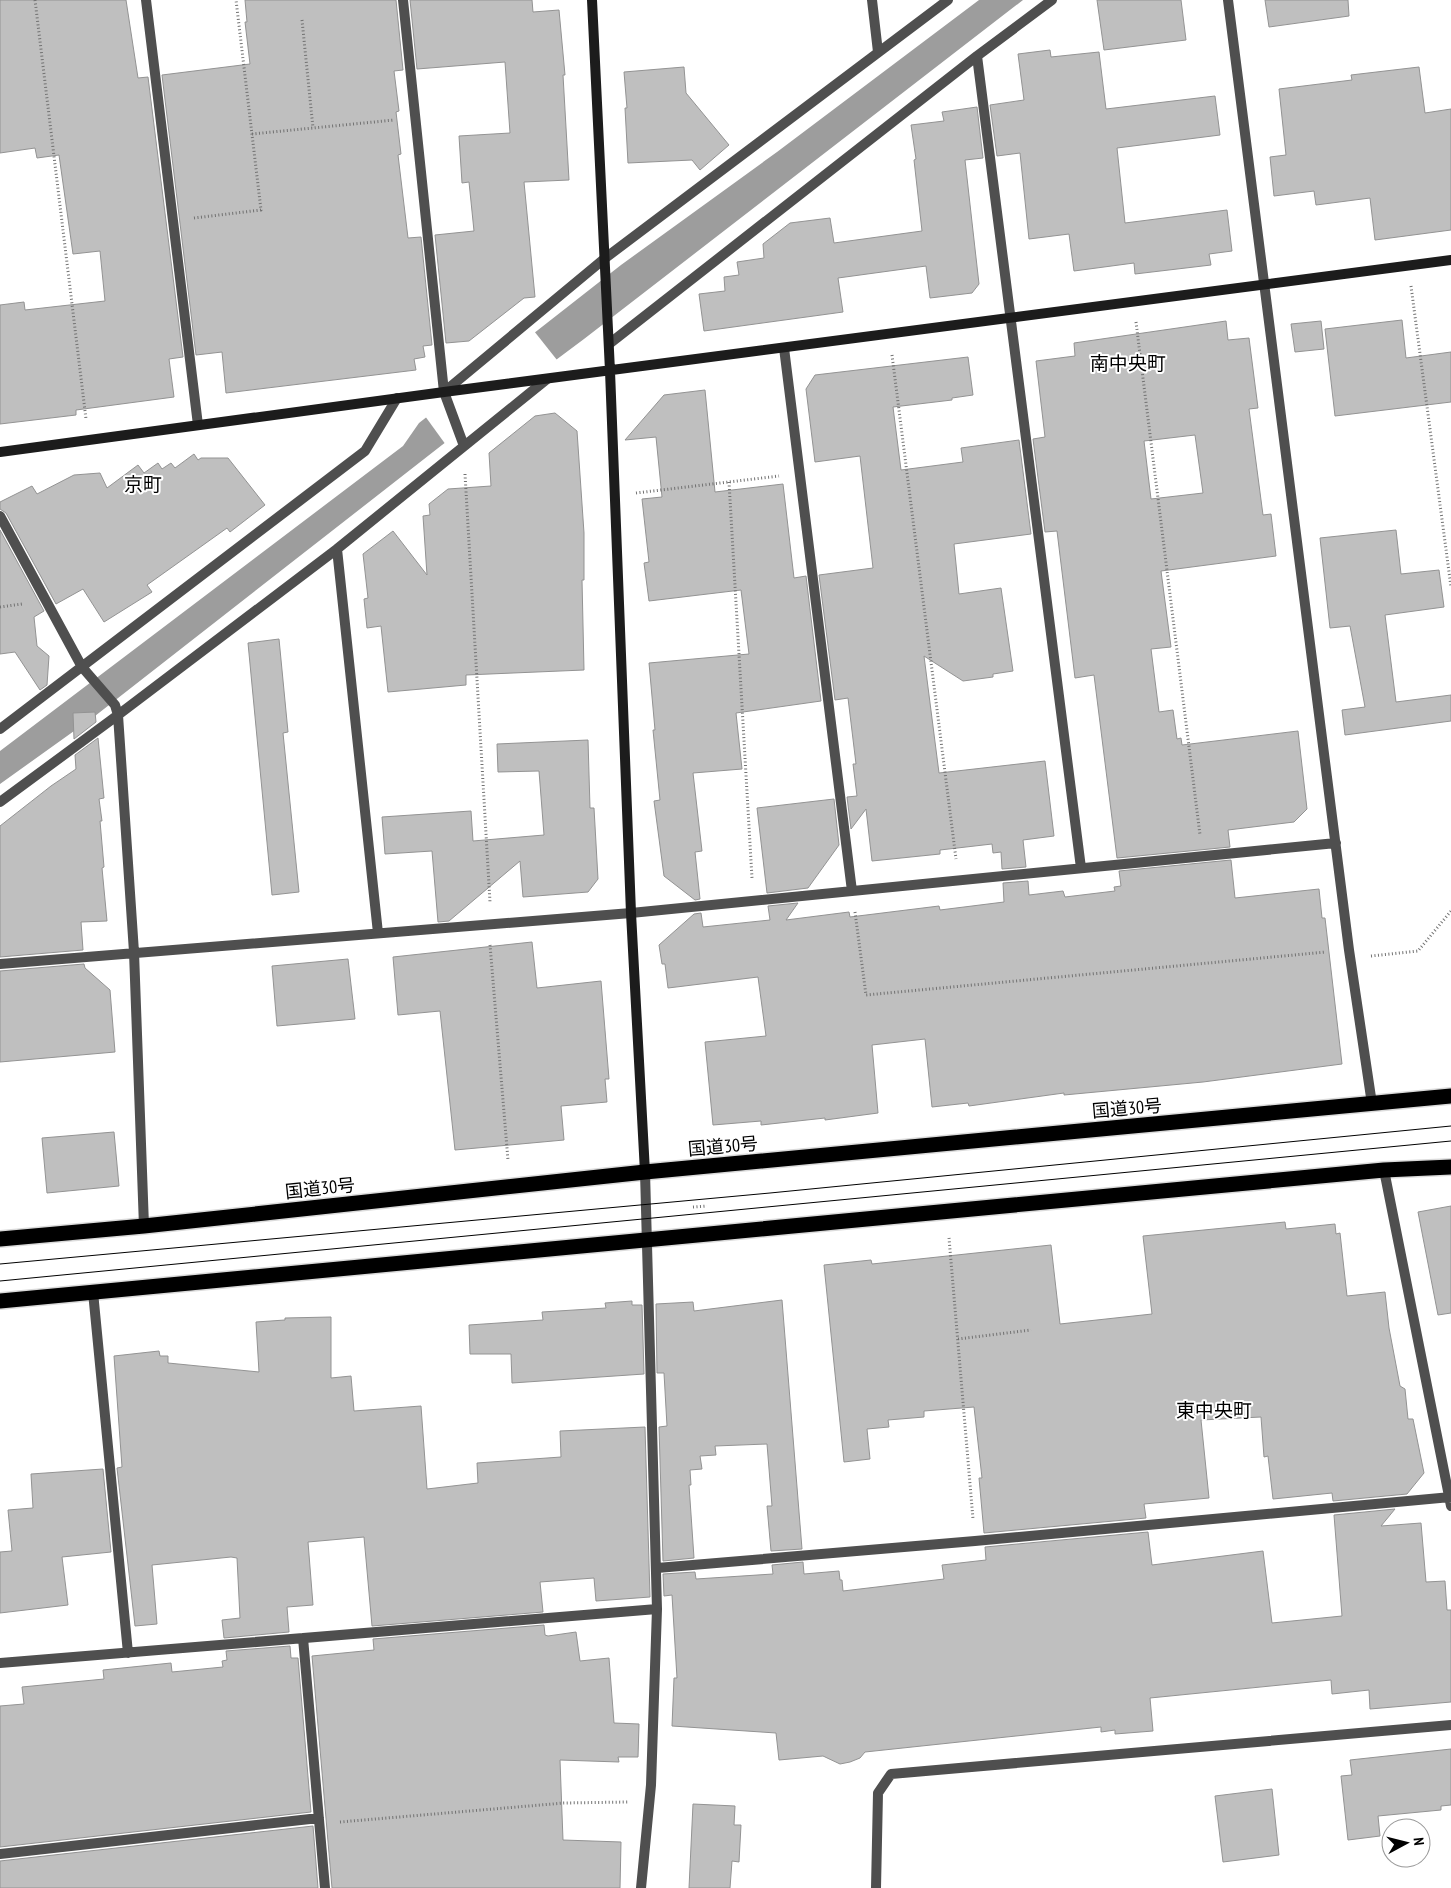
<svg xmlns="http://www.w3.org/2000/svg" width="1451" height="1888" font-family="'PT Sans Narrow','Noto Sans JP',sans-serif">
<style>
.water{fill:#9d9d9d}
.pier{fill:#fff}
.building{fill:#bfbfbf;stroke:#939393;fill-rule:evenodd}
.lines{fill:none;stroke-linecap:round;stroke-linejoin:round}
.highway-casing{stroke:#dbdbdb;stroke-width:18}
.path{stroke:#717171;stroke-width:3;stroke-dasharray:1 2.5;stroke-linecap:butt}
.street{stroke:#4f4f4f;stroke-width:10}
.secondary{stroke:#1c1c1c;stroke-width:10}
.highway{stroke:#000;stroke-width:15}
.tram{stroke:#000;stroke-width:1}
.labels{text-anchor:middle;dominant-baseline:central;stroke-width:4;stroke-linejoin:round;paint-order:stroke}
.street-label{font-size:18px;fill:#000;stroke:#fff}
.neighbourhood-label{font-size:19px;fill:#000;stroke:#fff}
</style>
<rect width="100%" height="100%" fill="#fff"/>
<path class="water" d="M979,0H1023L584,339L442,445L95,716L0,784V751L403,446L419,423L621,265L777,152Z"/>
<path class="pier" d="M534,331L557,360L446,445L425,416Z"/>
<path class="building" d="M0,0H126L138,78L148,77L183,357L169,359L174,397L76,410V415L0,424V305L24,302L25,310L105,301L100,251L73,254L59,155L37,158L35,148L0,153Z
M245,0H396L403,70L394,71L399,111L396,112L401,154L398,155L408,238L421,237L432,345L423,346L425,357L414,359L416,370L226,393L222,352L196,355L162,75L250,64L245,22H247Z
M410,0H532L533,12L559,10L565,75H563L569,180L524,182L535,297L524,298L469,341L446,343L435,235L474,231L469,182L462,183L459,136L510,133L505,62L417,69Z
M1097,0H1181L1186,40L1104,50Z
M1265,0H1348L1349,16L1269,27Z
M1050,50L1051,57L1099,52L1106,109L1215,96L1220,135L1117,148L1125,223L1227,210L1232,251L1209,254L1211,265L1135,274L1134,263L1074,271L1069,234L1029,239L1020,153L997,156L990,105L1024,100L1018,54Z
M684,67L686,93L729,145L700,170L692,160L628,163L625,108H627L624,72Z
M1419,67L1425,113L1451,109V230L1375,240L1370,198L1316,205L1314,191L1274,196L1270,157L1286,155L1279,89L1352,80L1351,75Z
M977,107L983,158L965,160L979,284L972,293L930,298L926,266L838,278L843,312L704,331L699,294L725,291L724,277L739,275L737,262L764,258L763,244L790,223L830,218L834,243L922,231L914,160L916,159L911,125L944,121L942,112Z
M1402,320L1406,358L1451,352V402L1335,416L1325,329Z
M1226,321L1228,340L1249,338L1258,408L1249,409L1263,515L1271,514L1276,556L1161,571L1171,647L1151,649L1159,712L1173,710L1177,739L1181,738L1182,745L1298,731L1307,809L1294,822L1228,830L1230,847L1117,858L1094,675L1075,678L1057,531L1045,532L1033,439L1045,437L1036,361L1075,356L1074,343ZM1195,435L1203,493L1151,499L1144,441Z
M1321,321L1324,349L1295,352L1291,324Z
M968,357L973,395L952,398V400L893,407L901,470L963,462L961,448L1019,440L1031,534L954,544L959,594L1001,588L1013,671L993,674V677L963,681L924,656L939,773L1045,761L1054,836L1023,840L1026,867L1002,869L1001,852L993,853L992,844L940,850V854L872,861L866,809L851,829L847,797L857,796L853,764H856L848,698L835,700L819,575L873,568L860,456L815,462L806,389L815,375Z
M705,390L715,492L783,484L794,578L806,576L821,701L736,713L742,769L693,773L702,851L695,852L700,899L695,900L664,876L654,801L660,800L653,730H655L649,663L749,654L741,590L649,601L644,563L649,562L642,499L662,497L656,437L625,440L664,395Z
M555,413L577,431L584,533V580H582L584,670L466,675V685L388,692L381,626L367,628L364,599L368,598L363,554L393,531L427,575L423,516L430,515L429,504L448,489L491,486L489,453L535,416Z
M194,454L198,460L201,458H228L265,505L230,532L227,528L147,585L152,592L104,622L83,589L56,604L6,513L0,509V502L32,486L37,494L74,475L100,473L107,488L138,465L144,473L158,463L162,469L171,463L175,468Z
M0,530L44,611L34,617L37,646L49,656L47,685L40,690L15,652L0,654Z
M1396,530L1401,574L1439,570L1444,607L1385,615L1396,702L1451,695V721L1345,735L1342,710L1365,707L1350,626L1330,628L1320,538Z
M279,639L288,732L283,733L299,892L272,895L248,643Z
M95,712L96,722L74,739L73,713Z
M98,738L104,798L99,799L102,821H100L104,867L102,868L107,921L81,922L83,950L0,957V826L51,786L76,769L75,755Z
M588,740L590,808H594L598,879L588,892L523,897L520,861L449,921L438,922L432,851L385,854L382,817L471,811L473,841L544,835L539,771L498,772L497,744Z
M834,799L839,845L808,888L767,893L757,808Z
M1231,860L1235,898L1319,889L1322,918H1325L1342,1064L1203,1082L1064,1095V1093L969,1106L968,1103L932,1107L925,1039L872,1045L878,1113L825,1120V1118L761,1125V1121L713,1125L705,1042L766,1036L758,977L668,988L665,964H662L659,945L694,914L701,913L703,927L770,920L768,906L798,903L786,920L849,912L850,917L939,906L940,910L1004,902L1003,883L1028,881L1029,895L1063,891L1065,897L1115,891L1114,887L1121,886L1119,871Z
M532,942L537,988L601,981L609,1079H605L607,1102L561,1106L564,1140L455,1150L440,1011L398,1015L393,957Z
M348,959L355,1019L277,1026L272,966Z
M84,964L85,968L110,990L115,1052L0,1062V971Z
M114,1132L119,1186L47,1193L42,1138Z
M1451,1206V1313L1438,1315L1418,1212Z
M1285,1222L1286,1229L1335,1224L1336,1234L1340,1233L1347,1296L1385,1292L1389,1328L1400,1386L1405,1389L1408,1419H1413L1424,1473L1407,1494L1333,1501L1332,1493L1273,1499L1268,1456L1264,1457L1261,1417L1201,1420L1209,1498L1144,1504L1146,1518L984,1533L979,1478H982L974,1407L924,1411V1417L888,1420L889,1427L867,1429L870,1459L844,1462L824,1265L871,1260L872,1264L1051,1245L1060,1324L1152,1314L1143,1236Z
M782,1300L802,1549L771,1551L767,1506H772L767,1444L715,1446L716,1455L700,1456L702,1469L690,1470L691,1485H689L694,1558L663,1561L659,1427L667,1426L664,1373H657L656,1304L693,1302L694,1311Z
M632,1301V1305H642L644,1374L512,1383L511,1354H470L469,1325L543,1320L542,1312L606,1308L605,1303Z
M331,1317V1378L351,1376L354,1411L421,1406L427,1489L478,1483L477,1463L561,1457L560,1431L645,1427L650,1597L596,1601L594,1578L540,1582L543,1612L372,1626L364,1537L308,1542L313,1605L287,1607L289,1632L224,1638L222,1620L240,1618L237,1558L231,1557L152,1565L157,1624L135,1626L117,1468L122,1467L114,1356L159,1351L160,1356H168V1363L259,1372L256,1322L285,1320V1318Z
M103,1469L111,1552L62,1557L68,1605L0,1613V1552L12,1551L8,1510L33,1508L31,1474Z
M1395,1509L1381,1526L1421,1523L1426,1582L1445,1581L1447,1610H1451V1702L1370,1709L1369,1690L1332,1694L1331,1680L1150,1698L1153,1731L1115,1734V1730L1101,1732V1727L865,1752L860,1758L850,1762L840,1764L823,1756L779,1760L776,1733L672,1726L674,1678H677L672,1595L664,1596L663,1574L695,1572L696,1579L773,1574L772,1565L803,1562L804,1574L839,1571L840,1580H842L843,1591L944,1579L942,1565L986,1560L985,1547L1148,1532L1152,1565L1263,1551L1272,1623L1342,1616L1334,1515Z
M544,1625L545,1635L548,1636L576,1632L580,1661L609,1658L614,1723L639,1724L638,1757H618L619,1762L560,1760L563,1840L621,1842L620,1888H332L312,1656L374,1650L373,1639Z
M290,1646L291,1658H298L311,1812L0,1847V1706L24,1704L22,1687L104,1679L103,1670L171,1663L172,1672L223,1667L222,1661L227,1660L226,1651Z
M1451,1749V1805L1441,1806V1810L1378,1816L1380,1836L1348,1840L1341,1776L1352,1775L1350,1760Z
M1272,1789L1279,1855L1223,1862L1215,1796Z
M693,1804L735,1806L734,1825H741L739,1862L732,1861L730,1888H689Z
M313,1826L318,1888H0V1861Z"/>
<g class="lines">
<defs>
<path id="highway" d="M0,1239L144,1226L645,1172L1451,1096
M0,1301L1384,1170L1451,1167"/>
</defs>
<use href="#highway" class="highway-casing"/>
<path class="path" d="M35,0L86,419
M302,20L313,128
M252,134L394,120
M194,218L261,210L236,0
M1411,286L1451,587
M1136,322L1200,835
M892,355L956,859
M465,474L490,902
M729,482L752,878
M636,493L779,476
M0,607L22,604
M855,912L866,995L1326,952
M490,945L508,1160
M1371,956L1418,951L1451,911
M693,1207L707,1206
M949,1238L973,1519
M958,1339L1031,1330
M340,1822L564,1803L628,1802"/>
<path class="street" d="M146,0L198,425
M403,0L444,392L464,446
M872,0L878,52
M1052,0L977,56L1081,868
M1228,0L1349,950L1372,1104
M609,344L977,56
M784,348L852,891
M444,392L604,259L948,0
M0,516L82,667L115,705L118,715L134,952L144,1226
M0,729L365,451L397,398
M0,802L118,715L337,549
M378,933L337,549L547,379
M0,964L631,913L1336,843
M1384,1170L1451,1506
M93,1292L128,1653
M657,1568L975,1541L1451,1497
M303,1638L325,1888
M0,1663L657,1609
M0,1854L319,1818
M641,1888L651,1785L657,1609L645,1172
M876,1888L878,1793L891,1774L1451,1725"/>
<path class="secondary" d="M592,0L610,371L631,913L645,1172
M0,452L444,392L1451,260"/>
<use href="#highway" class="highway"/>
<path class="tram" d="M0,1264L770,1193L1451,1126
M0,1281L1451,1141"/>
</g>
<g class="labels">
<g class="street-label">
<text transform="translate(1127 1108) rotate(-5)">国道30号</text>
<text transform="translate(723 1146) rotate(-5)">国道30号</text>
<text transform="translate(320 1188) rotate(-6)">国道30号</text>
</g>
<g class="neighbourhood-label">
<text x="1128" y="363">南中央町</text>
<text x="143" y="484">京町</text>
<text x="1214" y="1410">東中央町</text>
</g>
</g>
<g transform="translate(1406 1843) rotate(83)"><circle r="24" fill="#ffffff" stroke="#999999"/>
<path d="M0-4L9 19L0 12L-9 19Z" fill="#000000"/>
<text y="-8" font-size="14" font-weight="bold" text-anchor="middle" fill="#000000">N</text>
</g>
</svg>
